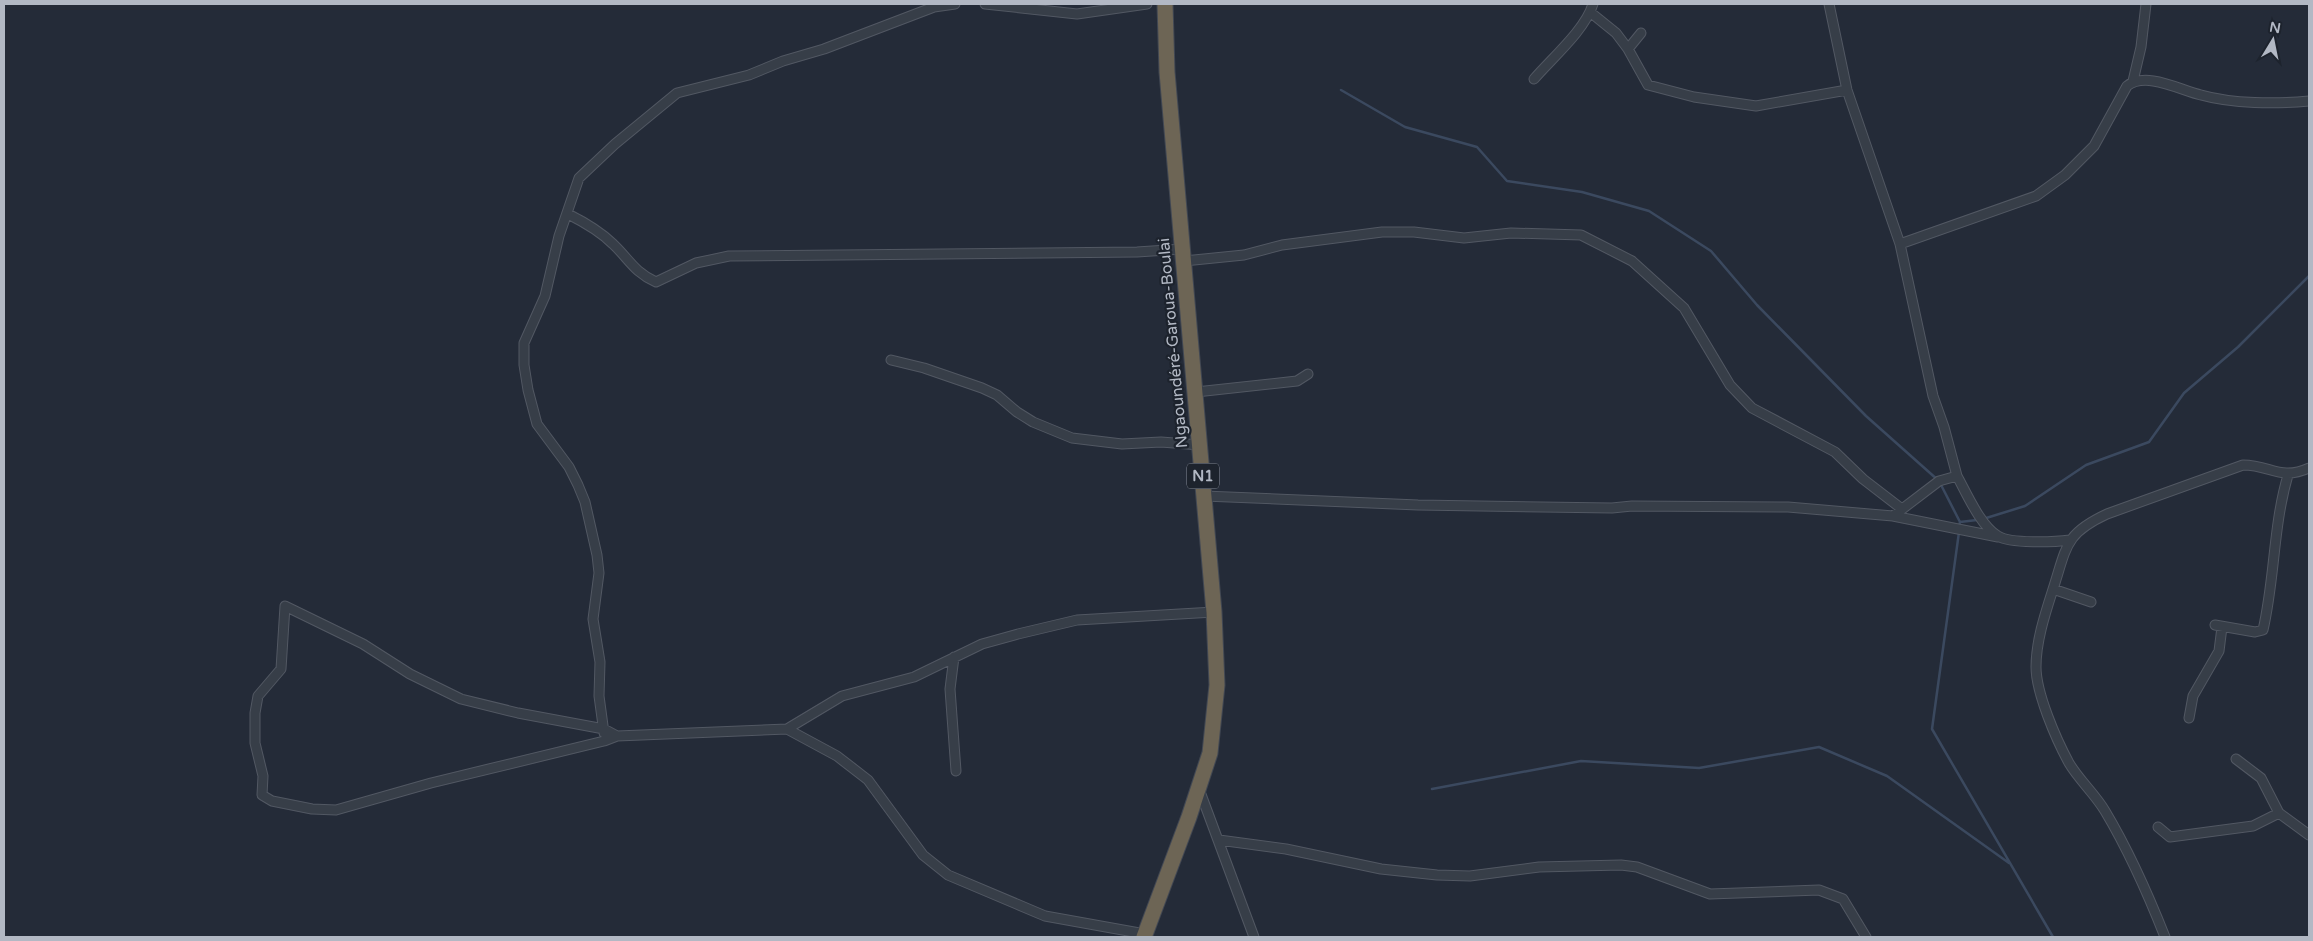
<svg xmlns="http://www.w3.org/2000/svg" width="2313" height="941" font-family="'Varela Round',sans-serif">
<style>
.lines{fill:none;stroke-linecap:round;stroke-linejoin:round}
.stream{stroke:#3b495f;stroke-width:2.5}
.street-casing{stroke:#525863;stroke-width:11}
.highway-casing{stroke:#424853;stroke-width:17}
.street{stroke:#373e48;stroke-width:9}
.highway{stroke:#6d6555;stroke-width:15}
.labels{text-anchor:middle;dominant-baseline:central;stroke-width:4.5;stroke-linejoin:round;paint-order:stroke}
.shield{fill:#1d232d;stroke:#858b97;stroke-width:1}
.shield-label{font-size:15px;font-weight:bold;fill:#b2b8c4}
.street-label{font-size:16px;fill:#b2b8c4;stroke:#1d232d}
</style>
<rect width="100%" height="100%" fill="#242b38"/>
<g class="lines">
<path class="stream" d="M1341,90L1405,127L1477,147L1507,181L1582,192L1649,211L1711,251L1757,305L1812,361L1866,416L1939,481L1960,522
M1983,519L2025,506L2086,465L2149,442L2184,393L2238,347L2309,276
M1959,527L1960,522L1977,520
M1959,532L1932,729L2053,937
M1432,789L1581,761L1699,768L1819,747L1887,776L2009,863"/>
<defs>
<path id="street" d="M985,4L1077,14L1147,4
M1590,12L1616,33L1628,49L1641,33
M1628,49L1648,85L1694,97L1756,106L1847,90
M1534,79C1552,58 1585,30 1593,4
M2133,81L2141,47L2146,4
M568,214C584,222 600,231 613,244C629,259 634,272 656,282L696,263L729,256L1137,252L1182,249
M1900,244L2036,196L2065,175L2094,146L2127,86C2146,71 2180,90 2201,95C2233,104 2276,104 2309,101
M1184,261L1244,255L1282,245L1382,232H1414L1464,238L1511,233L1581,235L1632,261L1684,308L1730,385L1752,408L1835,452L1863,479L1902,509
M891,360L924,368L982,388L997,395L1017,412L1033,422L1072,438L1122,444L1161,442L1200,445
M1196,392L1297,381L1308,374
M1957,476C1966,492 1981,527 1998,536C2010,544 2055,542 2070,540
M1204,496L1418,505L1612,508L1632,506L1788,507L1893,516L1939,481L1957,476L1944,427L1933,396L1900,244L1847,90L1829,4
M1893,516L1998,537
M2053,589L2091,602
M2215,625L2255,632L2263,630C2275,578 2273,526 2288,475
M954,657L950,689L956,771
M2189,718L2193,696L2219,651L2222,627
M604,733L599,696L600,662L593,619L599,573L597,555L585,502L578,485L569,467L537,424L528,390L524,365V343L545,296L559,236L579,178L615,144L677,93L749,75L783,61L824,49L934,7L955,4
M617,736L604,729L518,713L461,699L410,674L363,644L285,606L281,669L258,696L255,713V743L263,776L262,795L272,801L312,809L336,810L431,783L604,741L617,736L787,729
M1199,789L1254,937
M2279,813L2309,835
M2158,827L2170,837L2253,826L2279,813L2261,778L2236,759
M1219,840L1286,849L1381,869L1437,875L1470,876L1539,867L1621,865L1637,867L1710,894L1819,890L1843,899L1866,937
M1145,934L1045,916L948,875L923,855L868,780L837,756L787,729L842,696L914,677L982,644L1018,634L1077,620L1214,612
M2165,937C2148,894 2129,851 2105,811C2095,794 2079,780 2069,763C2056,739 2036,693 2036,667C2036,640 2046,611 2054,586C2067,545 2066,533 2107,514L2243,465C2271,465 2280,481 2309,468"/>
<path id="highway" d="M1144,937L1189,817L1210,753L1217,685L1214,612L1167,72L1165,4"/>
</defs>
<use href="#street" class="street-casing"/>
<use href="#highway" class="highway-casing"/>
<use href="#street" class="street"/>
<use href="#highway" class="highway"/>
</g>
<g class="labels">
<rect class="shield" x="1187" y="463.5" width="32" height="25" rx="4"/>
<g class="shield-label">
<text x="1203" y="476">N1</text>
</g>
<g class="street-label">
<text transform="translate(1173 343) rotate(-95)">Ngaoundéré-Garoua-Boulai</text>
</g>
</g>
<rect width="2313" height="941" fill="none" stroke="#b2b8c4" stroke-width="10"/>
<g transform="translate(2273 40) rotate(10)" stroke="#1d232d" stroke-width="4" paint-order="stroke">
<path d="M0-4L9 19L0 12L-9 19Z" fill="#b2b8c4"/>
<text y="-8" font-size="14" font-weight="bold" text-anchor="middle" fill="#b2b8c4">N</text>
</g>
</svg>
